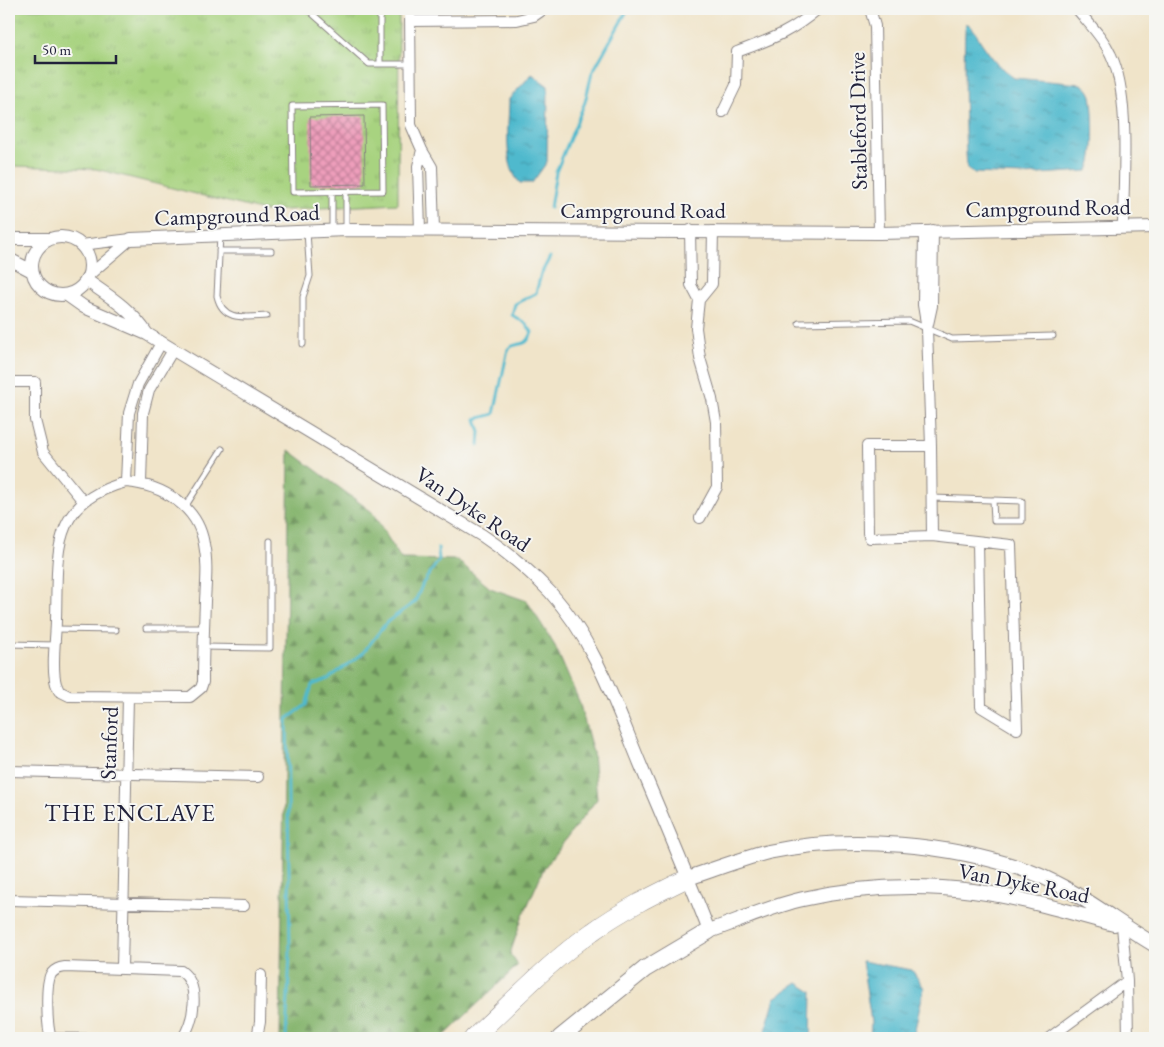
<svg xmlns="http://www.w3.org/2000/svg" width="1164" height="1047" font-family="'EB Garamond',serif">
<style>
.grass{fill:url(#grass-tufts);stroke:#657a5e}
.forest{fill:url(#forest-firs);stroke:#546c54}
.water{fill:url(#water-ripples);stroke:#396e84}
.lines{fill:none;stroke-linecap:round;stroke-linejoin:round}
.stream{stroke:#50b9cd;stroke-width:3}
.building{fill:url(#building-cross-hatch)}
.service-casing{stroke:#898382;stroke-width:7}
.minor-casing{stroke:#898382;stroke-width:12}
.tertiary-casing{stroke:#898382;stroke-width:14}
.secondary-casing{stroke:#898382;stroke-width:16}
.trunk-casing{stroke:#898382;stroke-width:18}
.motorway-casing{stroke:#898382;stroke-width:19}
.service{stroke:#fff;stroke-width:5}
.minor{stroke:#fff;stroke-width:10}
.tertiary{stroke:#fff;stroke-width:12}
.secondary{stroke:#fff;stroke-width:14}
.trunk{stroke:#fff;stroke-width:16}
.motorway{stroke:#fff;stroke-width:18}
.labels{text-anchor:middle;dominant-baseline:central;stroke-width:4;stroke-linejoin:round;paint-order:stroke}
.street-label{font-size:22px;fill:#22223b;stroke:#f6f6f2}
.neighbourhood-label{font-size:24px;letter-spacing:1px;fill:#22223b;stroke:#f6f6f2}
</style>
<defs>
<pattern id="grass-tufts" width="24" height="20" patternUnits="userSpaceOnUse" patternTransform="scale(1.25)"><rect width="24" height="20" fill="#a8d380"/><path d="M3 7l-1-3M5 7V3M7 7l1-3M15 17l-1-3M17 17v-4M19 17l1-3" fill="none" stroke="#90b570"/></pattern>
<pattern id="forest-firs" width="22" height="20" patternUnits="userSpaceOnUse" patternTransform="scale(1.25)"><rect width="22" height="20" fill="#86b56e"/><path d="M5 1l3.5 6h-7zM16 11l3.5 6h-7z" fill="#6d935c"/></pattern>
<pattern id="water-ripples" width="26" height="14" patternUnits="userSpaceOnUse" patternTransform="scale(1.25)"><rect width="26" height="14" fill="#50b9cd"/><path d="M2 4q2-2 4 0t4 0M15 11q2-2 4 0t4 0" fill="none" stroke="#4296a8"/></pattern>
<pattern id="building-cross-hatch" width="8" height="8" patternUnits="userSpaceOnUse" patternTransform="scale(1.25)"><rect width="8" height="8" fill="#ee9ebb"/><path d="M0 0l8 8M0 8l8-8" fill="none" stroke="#c08099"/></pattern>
</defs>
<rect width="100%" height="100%" fill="#f6f6f2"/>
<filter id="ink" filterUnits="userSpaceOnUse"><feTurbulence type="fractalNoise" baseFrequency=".02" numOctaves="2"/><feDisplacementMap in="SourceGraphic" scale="10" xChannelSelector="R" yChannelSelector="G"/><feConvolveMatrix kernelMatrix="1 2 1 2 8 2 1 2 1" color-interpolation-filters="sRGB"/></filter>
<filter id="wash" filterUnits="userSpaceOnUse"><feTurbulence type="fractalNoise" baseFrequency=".0096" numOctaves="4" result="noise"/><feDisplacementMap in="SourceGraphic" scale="20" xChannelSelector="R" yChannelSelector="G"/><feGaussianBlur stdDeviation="1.12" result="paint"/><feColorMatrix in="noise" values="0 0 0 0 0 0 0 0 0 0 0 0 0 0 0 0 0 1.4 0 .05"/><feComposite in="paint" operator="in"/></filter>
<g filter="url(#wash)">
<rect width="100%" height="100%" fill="#f0e4c9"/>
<path class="grass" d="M9,9H399L398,204L264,211L96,169L15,166L9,163Z"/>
<path class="forest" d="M289,450L372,512L401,559L457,560L490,588L527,601L555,646L579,701L593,753L597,799L544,868L522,918L510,954L518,965L442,1038H280Z"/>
<path class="water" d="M966,23C975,27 977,37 983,45C991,57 1002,70 1014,78L1081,84C1086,87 1089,90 1091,96C1094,109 1096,162 1087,171L1023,175L974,173L968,170C964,161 963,31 966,23Z
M532,74L548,86L547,162L532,183H520C502,164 509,124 509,99Z
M862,961L912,970L924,988L913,1038H870L871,1022Z
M798,983L812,992L811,1038H763L775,998Z"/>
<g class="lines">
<path class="stream" d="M550,208L556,172L585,102L592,73L628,9
M479,445L480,432L476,419L494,414L508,349C518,340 526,350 532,332L525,323L512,315L515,304L536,293L541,274L550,257
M286,1038L290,953L287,719L306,705L312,685L328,679L362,654L387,622L415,602L423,583L439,560L438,548"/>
</g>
<g id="blocks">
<path class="building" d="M364,116L365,184L311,185L310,117Z"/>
</g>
</g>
<g filter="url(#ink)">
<use href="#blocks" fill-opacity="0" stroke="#898382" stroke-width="1"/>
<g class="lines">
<defs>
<path id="service" d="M307,9L369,64H410
M380,9V64
M382,105L383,191L293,192L292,106Z
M332,192V231
M346,192V230
M220,235L217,296C223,322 245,317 267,316
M219,251H271
M799,323L909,321L952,339L1053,336
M303,344V297L310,276L307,232
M932,498L1022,501V521H994L993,500
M185,507L222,449
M146,628H204
M56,629L116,630
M9,644L55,645
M204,647L270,648V541
M50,1036L183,1037"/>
<path id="minor" d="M410,9L411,125L422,150
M870,9L875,26L879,233
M1077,9C1089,24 1103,37 1111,55C1131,97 1123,179 1123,227
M410,21L517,20L534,16L544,9
M723,112L736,85L737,52C771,39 790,33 818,9
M420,230L418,166L422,150L432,167L434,230
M690,230L691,285L699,300L696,328L700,358L712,399L716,422L717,487L700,518
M924,231L923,305L927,329L932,306L933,230
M81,245L131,239
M88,276L131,239
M699,300L712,284L713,231
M927,329L931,446L932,536
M9,382H35V420L43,452L83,501
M931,446H867L868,533L870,538L932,536L1011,545L1017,729
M126,482C162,485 198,506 204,544C208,563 206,582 205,601C204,628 203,655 203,682L201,688L190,697L69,696L59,691L56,684C51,665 56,639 56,619C58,552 49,503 126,482Z
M126,482L129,413L138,384L161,343
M141,483L143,413L149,390L173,350
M978,542L981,707L1017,729
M9,771L258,777
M9,900L244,906
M1122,926L1127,981L1128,1038
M122,968L128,697
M51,1038C47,1027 45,985 51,974C55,969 59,968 65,967L181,971C201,986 194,1019 183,1038
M257,1038L260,1022L261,975
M1049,1038L1127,981"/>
<path id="tertiary" d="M32 266a29 29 0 1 1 58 0a29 29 0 1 1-58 0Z
M9,239H48
M131,239L346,230L879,233L1155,227
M9,259L32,271
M86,280C109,296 132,310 147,334
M67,295L84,307L147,334L483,536C507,552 530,571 550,592C595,641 616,706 641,766C664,821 688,876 709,931"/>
<path id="secondary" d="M688,878C715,869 741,859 768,852C850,834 953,844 1031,872C1076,889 1114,921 1155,945
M709,931C739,921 771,906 803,899C858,887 918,884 973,891C1021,897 1068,912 1114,924"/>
<path id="trunk" d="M560,1038L645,969L709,931"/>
<path id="motorway" d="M473,1038C512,1002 549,962 592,932C622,910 655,894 688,878"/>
</defs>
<use href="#service" class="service-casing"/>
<use href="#minor" class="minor-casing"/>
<use href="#tertiary" class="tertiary-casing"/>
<use href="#secondary" class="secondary-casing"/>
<use href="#trunk" class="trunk-casing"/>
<use href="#motorway" class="motorway-casing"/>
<use href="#service" class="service"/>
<use href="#minor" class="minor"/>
<use href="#tertiary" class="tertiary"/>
<use href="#secondary" class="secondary"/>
<use href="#trunk" class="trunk"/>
<use href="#motorway" class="motorway"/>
</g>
</g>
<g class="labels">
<g class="street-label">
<text transform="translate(858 121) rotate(-91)">Stableford Drive</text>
<text transform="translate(1048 208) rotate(-1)">Campground Road</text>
<text x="643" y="210">Campground Road</text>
<text transform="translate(237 215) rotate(-2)">Campground Road</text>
<text transform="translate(473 509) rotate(34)">Van Dyke Road</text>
<text transform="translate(109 743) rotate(-88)">Stanford</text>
<text transform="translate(1024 883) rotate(11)">Van Dyke Road</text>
</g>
<g class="neighbourhood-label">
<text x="130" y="812">THE ENCLAVE</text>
</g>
</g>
<rect width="1164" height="1047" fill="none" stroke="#f6f6f2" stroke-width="30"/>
<path d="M35 55v8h81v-8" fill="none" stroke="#22223b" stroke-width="2.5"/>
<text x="42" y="55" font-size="15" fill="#22223b" stroke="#f6f6f2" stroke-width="4" paint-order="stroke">50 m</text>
</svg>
